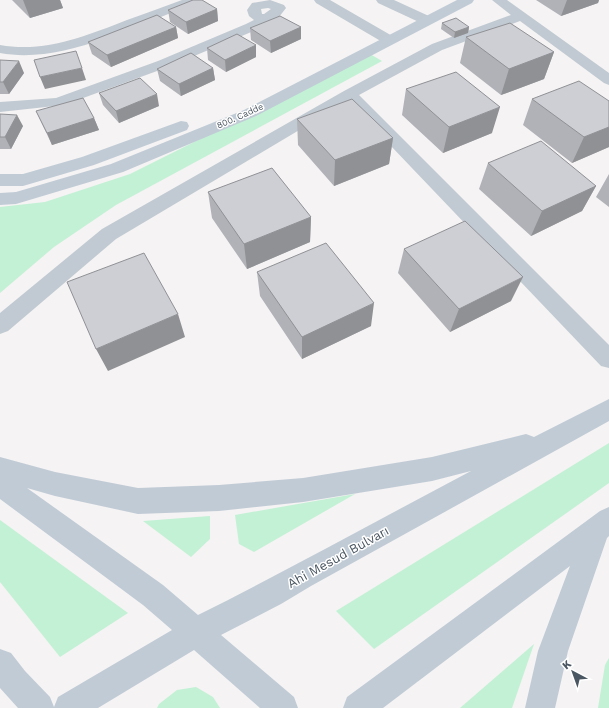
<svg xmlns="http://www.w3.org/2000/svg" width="609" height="708" font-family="'Work Sans',sans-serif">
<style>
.green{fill:#c3f1d5}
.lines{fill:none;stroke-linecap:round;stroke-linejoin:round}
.street{fill:#c1cad2;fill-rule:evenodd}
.secondary{fill:#c1cbd6;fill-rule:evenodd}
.wall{fill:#b0b2b7}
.shaded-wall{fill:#909195}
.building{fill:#cdcfd5;stroke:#909195}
.labels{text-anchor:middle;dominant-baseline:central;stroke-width:3;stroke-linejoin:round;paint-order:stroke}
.far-street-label{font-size:9px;fill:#4a5661;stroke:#fff}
.near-street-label{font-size:13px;fill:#4a5661;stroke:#fff}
</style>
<rect width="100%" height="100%" fill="#f5f3f3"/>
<path class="green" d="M370,54L382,61L116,205L54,247L0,293V207L45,202L130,174Z
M609,443V483L374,649L336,611Z
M355,494L254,552L239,544L235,515Z
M210,516V539L191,557L143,521Z
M0,520L128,613L60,657L0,582Z
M534,644L512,708H460Z
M609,658V708H598L605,665Z
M196,687L213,697L220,708H157L159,704L177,690Z"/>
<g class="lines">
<path class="street" d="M182,0H201L199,3L181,9C126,30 59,64 0,53V45C45,53 86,36 127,20C146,13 164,7 182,0Z
M270,0L284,5L286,8L279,17L256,30L168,67L64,105L0,112V102L56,98L158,61L246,24L254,20L249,16L247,10L252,3ZM268,8L271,9L264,14H262L261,9Z
M314,0H330L394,37L396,40L394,43L389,44L384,43L316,3Z
M376,0H394L431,17L433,20L431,23H421L378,3Z
M492,0H507L609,73V85L604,83L520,21L442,50L359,95L609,345V368L601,366L348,101L116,239L8,331L0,334V313L102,229L344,91L432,44L511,15Z"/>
<path class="secondary" d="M457,0H474L472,3L256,116L123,172L16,204L0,205V193L16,192L111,164L244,110Z
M181,121L187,122L189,126L187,130L94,165L23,186H0V174H23L82,157Z
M609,399V421L311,586L281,604L221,635L294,697L298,708H260L194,650L98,708H18L0,688V649L11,653L25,671L50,697L54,707L58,697L172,630L143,605L0,499V457L55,472L138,488L219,485L303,478L432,457L526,434L534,437ZM471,471C380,519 290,569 198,615L163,585L27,488L55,496L138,514L219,511L303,502L432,481Z
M609,507V536L607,538L568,651L555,708H525L538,651L570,566L383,708H343L347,697L600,511Z"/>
</g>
<path class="wall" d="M12,0H60L63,8L30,18Z
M536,0H599L598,3L561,16Z
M217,9L218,21L188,34L170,22L168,10Z
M442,23L469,27L468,33L454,38L441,29Z
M176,27L178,38L111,67L92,54L88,42Z
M301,27V39L271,53L251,40L250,28Z
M466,37L554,52L544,79L501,95L460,63Z
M256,45V57L226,72L208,60L207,48Z
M0,60L24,73L9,94H0Z
M213,68L215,80L181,96L160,81L157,69Z
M406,89L492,133L443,153L402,115Z
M99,93L159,106L119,123L103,105Z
M532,99L609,101V147L572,163L523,125Z
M36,111L94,118L99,130L52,145Z
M0,114L23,126L11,149H0Z
M297,119L393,138L389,164L334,186L298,145Z
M488,163L596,186L582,211L531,236L479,189Z
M609,174V207L596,197Z
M208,192L311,217L310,242L247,269L212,218Z
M404,249L511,301L450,332L398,273Z
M257,272L371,326L302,359L260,296Z"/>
<path class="shaded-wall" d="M23,0H60L63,8L30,18Z
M567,0H599L598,3L561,16Z
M217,9L218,21L188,34L186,22Z
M176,27L178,38L111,67L107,55Z
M301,27V39L271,53L270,41Z
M469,27L468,33L454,38L455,32Z
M256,45V57L226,72L225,60Z
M554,52L544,79L501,95L509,69Z
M19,61L24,73L9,94L3,82Z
M82,68L86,80L45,89L40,77Z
M213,68L215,80L181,96L179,84Z
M157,94L159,106L119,123L116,111Z
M500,107L492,133L443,153L449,127Z
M17,115L23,126L11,149L5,137Z
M94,118L99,130L52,145L47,133Z
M609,127V147L572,163L584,137Z
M393,138L389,164L334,186L335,160Z
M596,186L582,211L531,236L542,211Z
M311,217L310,242L247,269L244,244Z
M523,277L511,301L450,332L459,309Z
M374,303L371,326L302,359V337Z
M178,314L185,337L108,371L96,349Z"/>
<path class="building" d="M193,0H202L217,9L186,22L168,10Z
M157,15L176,27L107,55L88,42Z
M280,16L301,27L270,41L250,28Z
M456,18L469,27L455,32L442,23Z
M510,23L554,52L509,69L466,37Z
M237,34L256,45L225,60L207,48Z
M76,51L82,68L40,77L34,60Z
M191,53L213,68L179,84L157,69Z
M0,60L19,61L3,82H0Z
M456,72L500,107L449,127L406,89Z
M140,78L157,94L116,111L99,93Z
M579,81L609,101V127L584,137L532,99Z
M83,98L94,118L47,133L36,111Z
M352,99L393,138L335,160L297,119Z
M0,114L17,115L5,137H0Z
M541,141L596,186L542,211L488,163Z
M272,168L311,217L244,244L208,192Z
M465,221L523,277L459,309L404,249Z
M326,243L374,303L302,337L257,272Z
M144,253L178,314L96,349L67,282Z"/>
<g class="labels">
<g class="far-street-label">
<text transform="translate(240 116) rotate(-24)">800. Cadde</text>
</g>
<g class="near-street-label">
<text transform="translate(338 557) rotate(-29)">Ahi Mesud Bulvarı</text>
</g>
</g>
<g transform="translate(573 672) rotate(319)" stroke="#ffffff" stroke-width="3" paint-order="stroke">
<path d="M0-3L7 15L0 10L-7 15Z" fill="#4a5661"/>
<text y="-6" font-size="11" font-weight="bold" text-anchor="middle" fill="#4a5661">K</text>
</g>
</svg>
